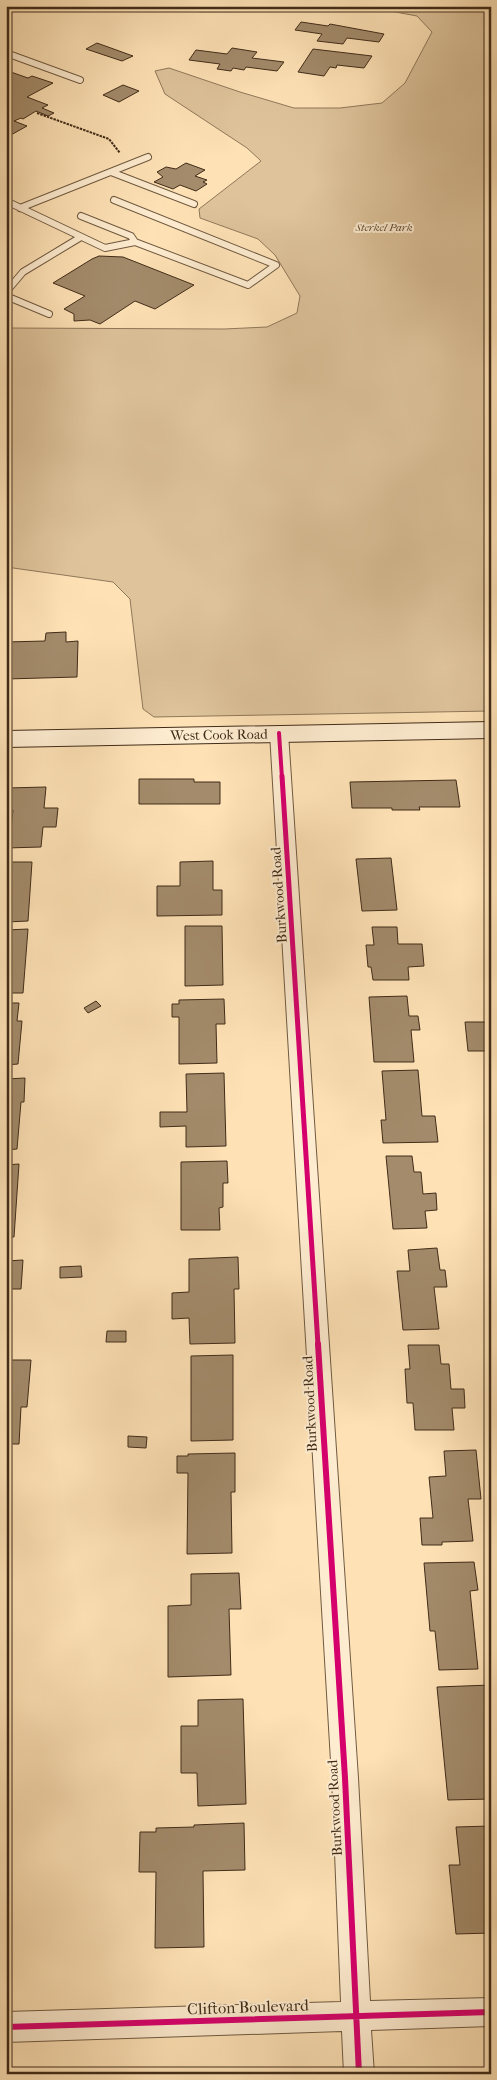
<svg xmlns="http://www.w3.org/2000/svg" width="497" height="2080" font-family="'IM FELL French Canon',serif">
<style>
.green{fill:#dec39b;stroke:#90785a}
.building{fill:#a38b6b;stroke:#412c19}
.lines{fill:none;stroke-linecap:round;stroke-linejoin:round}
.service-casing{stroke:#705a40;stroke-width:8}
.minor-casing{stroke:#705a40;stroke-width:2}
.secondary-casing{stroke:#412c19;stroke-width:2}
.path{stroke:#412c19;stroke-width:2;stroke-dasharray:2.5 1;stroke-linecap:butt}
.service{stroke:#feecd0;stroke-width:6}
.minor{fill:#feecd0;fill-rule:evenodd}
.secondary{fill:#feecd0;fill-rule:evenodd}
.cycleway-far2-casing{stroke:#feecd0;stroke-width:6}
.cycleway-far1-casing{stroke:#feecd0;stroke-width:8}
.cycleway-casing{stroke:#feecd0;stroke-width:9}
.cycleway-far2{stroke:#d6006c;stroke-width:4}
.cycleway-far1{stroke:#d6006c;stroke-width:5}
.cycleway{stroke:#d6006c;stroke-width:6}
.labels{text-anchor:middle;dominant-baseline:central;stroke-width:4;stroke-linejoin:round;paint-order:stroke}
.far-park-label{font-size:11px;font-style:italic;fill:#604a33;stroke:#feecd0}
.street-label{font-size:14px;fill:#412c19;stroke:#feecd0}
.near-street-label{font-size:16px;fill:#412c19;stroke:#feecd0}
</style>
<rect width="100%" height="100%" fill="#fee2b6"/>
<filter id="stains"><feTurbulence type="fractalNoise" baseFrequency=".004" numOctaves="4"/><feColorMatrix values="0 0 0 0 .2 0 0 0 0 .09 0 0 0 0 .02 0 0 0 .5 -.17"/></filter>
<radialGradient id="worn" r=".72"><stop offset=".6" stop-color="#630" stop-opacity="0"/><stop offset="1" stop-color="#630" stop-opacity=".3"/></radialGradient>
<path class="green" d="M153,6H491V711L154,717L143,709L130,599L113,582L6,567V328L224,329L267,327L297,313L300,296L275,255L258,239L200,218L199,209L261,161L247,148L165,94L155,71L169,68L240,92L294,108H340L382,103L405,83L432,32L417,16L390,11L201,12Z"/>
<path class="building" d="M301,22L328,26L330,24L384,34L379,42L347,38L343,44L317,41L322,34L295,30Z
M97,43L133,56L122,61L86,49Z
M232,48L257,52L252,58L284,62L277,71L246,67L244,70L233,68L231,71L217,69L220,64L189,60L196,50L227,54Z
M313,49L372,56L364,68L337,65L336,68L330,67L324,76L298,72Z
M8,71L28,78L32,76L53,83L27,97L48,105L42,108L54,113L48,116L36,111L23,119L21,118L14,121L27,126L9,136L6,135V72Z
M123,85L139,91L119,102L103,95Z
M186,163L205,170L195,176L207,180L203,182L207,184L196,191L180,185L173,189L154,182L163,177L157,172L166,167L176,169Z
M99,256L123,257L194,285L155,309L135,301L100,324L90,320L74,321V314L64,309L85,296L53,283L92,259Z
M66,632V642L78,641L77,677L6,679V642L45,641L46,633Z
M139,779H194V782H220V804H139Z
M456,780L460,807H419L420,810H392V808H352L350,782Z
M46,787L44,808H58L56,827H43L41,847L6,848V828H11L13,810H6L7,788Z
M391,858L397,910L362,911L356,859Z
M213,861V890H222V915L157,916V886H180V862Z
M6,862H32L28,921L6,922Z
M185,926H222L223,985L185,986Z
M372,927H397L398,944H422L424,966L408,967L409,980H373L371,967H368L366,945H374Z
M28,929L23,993H6V930Z
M407,996L409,1016H418L420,1030H411L414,1062H374L369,997Z
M224,999L225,1024H216L217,1063L179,1064V1017H172V1004H179V1000Z
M96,1001L101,1006L88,1013L84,1008Z
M6,1003H19L17,1021H22L18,1064L6,1065Z
M465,1022H488L491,1051H468Z
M418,1070L422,1116H435L438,1142L383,1143L381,1120H386L382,1071Z
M224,1073L226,1146L186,1147V1126L160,1127V1112H187L186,1074Z
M25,1078L24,1102H21L17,1149L6,1150V1079Z
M386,1156H412L414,1172H421L423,1194L436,1193L437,1210L425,1211L427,1228L393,1229Z
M227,1161L228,1183H223V1207L219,1208L220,1230H181V1162Z
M19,1164L14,1237H6V1165Z
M437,1248L440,1270H445L447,1287H434L439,1329L403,1330L397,1271H410L408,1250Z
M238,1257L239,1289H234L235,1343L190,1344L189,1318L172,1319V1293L189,1292V1259Z
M23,1260L21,1289H6V1261Z
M81,1266L82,1277L60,1278V1267Z
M107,1331H126V1342H106Z
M408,1345H439L441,1364H449L451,1389H464L465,1408H452L454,1430H415L413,1403H407L405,1369H410Z
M233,1355V1440L191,1441V1356Z
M6,1360H31L27,1407H21L19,1444H6Z
M128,1436L147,1437L146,1448L128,1447Z
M476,1450L481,1499H468L473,1541L442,1542V1545H422L420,1518H433L429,1477L446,1476L444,1451Z
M235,1453V1492H231L232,1553L187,1554L188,1473H177V1456H188V1454Z
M474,1562L478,1590L470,1591L478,1669L439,1670L435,1631H430L424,1563Z
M239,1573L241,1609H229L231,1675L168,1677V1606L191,1605V1574Z
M491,1685V1719H489L491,1799L448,1800L437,1687Z
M243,1699L246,1804L198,1806L197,1773H181V1726H198V1700Z
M244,1823L245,1870L203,1871L204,1947L155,1948L156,1872H139L140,1832H156V1828L194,1827V1825Z
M491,1826V1933L456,1934L449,1865H460L456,1827Z"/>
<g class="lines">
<defs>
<path id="service" d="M6,53L80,80
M111,172L194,204
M6,201L105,248L135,242L248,285L276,265L114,200
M20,208L148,157
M81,216L131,236L135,242
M6,292L23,272L81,237
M6,296L49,314"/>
<path id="minor" d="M279,727L285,729L288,733L358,1778L370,2001L491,1998V2026L371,2030L374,2074H344L342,2031L6,2042V2012L341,2002L332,1778L270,733L273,729Z"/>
<path id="secondary" d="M491,722V738L6,747V731Z"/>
</defs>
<use href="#service" class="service-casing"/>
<use href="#minor" class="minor-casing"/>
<use href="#secondary" class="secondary-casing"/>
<path class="path" d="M37,113L109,139L120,153"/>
<use href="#service" class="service"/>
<use href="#minor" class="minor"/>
<use href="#secondary" class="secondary"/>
<defs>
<path id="cycleway-far2" d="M279,733L282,778"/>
<path id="cycleway-far1" d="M282,776L318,1345"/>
<path id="cycleway" d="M318,1344L345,1778L359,2074
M6,2027L491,2012"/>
</defs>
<use href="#cycleway-far2" class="cycleway-far2-casing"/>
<use href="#cycleway-far1" class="cycleway-far1-casing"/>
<use href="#cycleway" class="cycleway-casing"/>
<use href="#cycleway-far2" class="cycleway-far2"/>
<use href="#cycleway-far1" class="cycleway-far1"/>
<use href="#cycleway" class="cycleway"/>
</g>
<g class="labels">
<g class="far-park-label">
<text x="384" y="227">Sterkel Park</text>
</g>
<g class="street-label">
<text transform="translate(219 735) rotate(-1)">West Cook Road</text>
<text transform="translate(279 895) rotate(-94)">Burkwood Road</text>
<text transform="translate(310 1404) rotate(-93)">Burkwood Road</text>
<text transform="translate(335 1808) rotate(-93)">Burkwood Road</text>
</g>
<g class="near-street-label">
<text transform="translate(248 2007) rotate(-2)">Clifton Boulevard</text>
</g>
</g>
<rect width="497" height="2080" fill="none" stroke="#fee2b6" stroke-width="25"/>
<rect x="8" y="8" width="482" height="2065" fill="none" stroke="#412c19" stroke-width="2.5"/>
<rect x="12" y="12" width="472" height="2055" fill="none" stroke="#412c19"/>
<rect width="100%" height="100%" filter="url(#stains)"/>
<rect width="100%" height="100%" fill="url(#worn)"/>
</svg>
